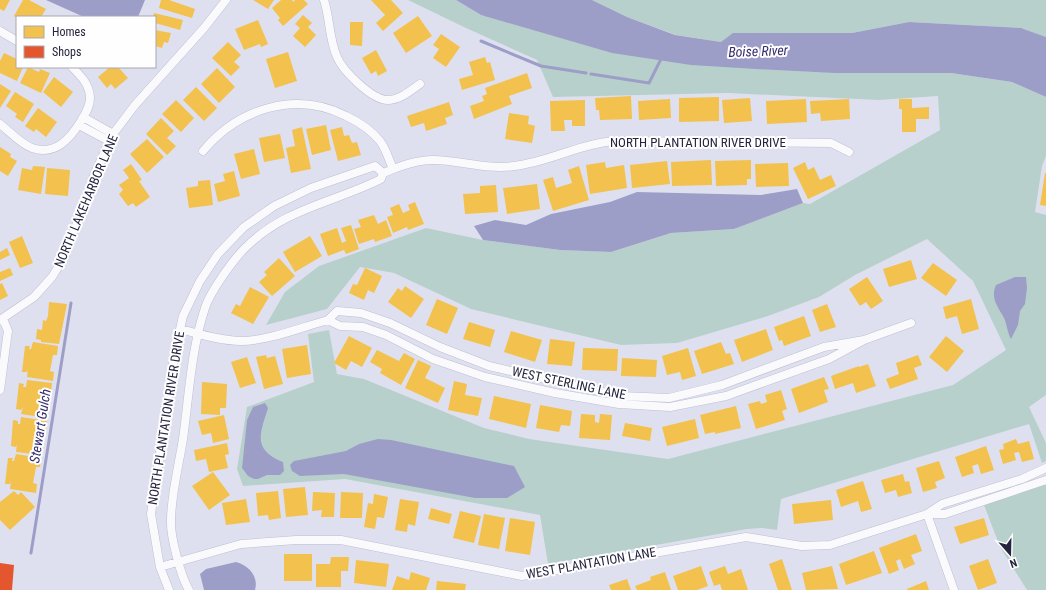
<svg xmlns="http://www.w3.org/2000/svg" width="1046" height="590" font-family="'Roboto Condensed',sans-serif">
<style>
.green{fill:#b8d0cb}
.water{fill:#9c9ec8}
.homes{fill:#f2c14e}
.shops{fill:#e4572e}
.lines{fill:none;stroke-linecap:round;stroke-linejoin:round}
.stream{stroke:#9c9ec8;stroke-width:3}
.street-casing{stroke:#bdbed2;stroke-width:9}
.street{stroke:#fafafd;stroke-width:8}
.labels{text-anchor:middle;dominant-baseline:central;stroke-width:4;stroke-linejoin:round;paint-order:stroke}
.street-label{font-size:13px;fill:#24243e;stroke:#fefefe}
.water-label{font-size:14px;font-style:italic;fill:#342e70;stroke:#fefefe}
</style>
<rect width="100%" height="100%" fill="#dfe0ef"/>
<path class="green" d="M408,0H456L481,15L900,73H951L1012,82L1046,97V156L1042,166L1035,212L1046,215V395L1029,407L1046,443V461L1042,463L1029,424L781,499L777,530L762,528L747,529L548,564L540,515L345,479L243,486L237,469L247,407L314,382L308,334L329,330L337,374L364,379L484,428L529,439L668,459L953,385L1006,350L973,281L927,239L855,275L819,297L768,316L677,343L621,345L471,309L394,273L360,267L327,309L266,325L285,292L319,266L426,228L483,240L560,250L611,252L671,233L734,229L803,203L810,204L940,130L938,96L879,100L728,93L553,97L537,60L466,28Z
M592,0H1046V37L1021,28L909,22L852,33L805,34L721,42L676,35L627,17Z
M1046,484V590H1027L1000,547L984,505Z"/>
<path class="water" d="M46,0H145L138,17H84Z
M456,0H592L627,17L675,35L721,42L733,33H852L909,22L1021,28L1046,37V97L1012,82L951,73H835L756,69L691,65L612,53L481,15Z
M797,189L803,203L734,229L671,233L611,252L560,250L483,240L474,226L495,220L526,225L551,214L610,202L637,192L761,195Z
M1015,277H1026L1027,288L1025,304L1020,311L1018,325L1011,339C1007,332 1007,324 1004,318C998,307 990,298 996,285Z
M265,403L268,408C260,434 252,449 283,462L284,471L280,475H267L258,479H254L248,476L242,468L247,420L253,407Z
M378,439L391,440L514,466L525,487L507,498H475L344,474L300,476L292,471L290,465L294,461L346,451L359,444Z
M236,562C248,565 259,576 255,590H204L200,574L206,569Z"/>
<path class="homes" d="M0,0H10L4,11L0,9Z
M23,0H29L46,9L41,17L17,18L14,16Z
M161,0H169L195,9L192,18L159,8Z
M253,0H274L268,9Z
M281,0H292L293,2L295,0H304L308,4L283,26L278,20L280,18L272,8Z
M371,0H391L403,13L383,31L376,23L385,15Z
M154,13L183,20L180,30L155,23V17H153Z
M303,15L312,23L308,27L316,35L305,47L293,36L300,28L295,24Z
M418,16L432,36L406,53L393,33Z
M258,20L268,44L261,47L260,44L244,50L235,29Z
M350,22H363L362,46L350,45Z
M155,30L171,33L168,43L164,42L162,48L155,46Z
M441,34L460,47L446,67L433,58L439,49L433,45Z
M228,42L241,55L234,62L240,67L231,76L212,58Z
M376,50L387,71L378,76L376,71L371,74L362,58Z
M288,52L297,81L275,88L266,59Z
M4,53L17,59V67H23L17,81L0,73V61Z
M485,57L487,63L490,62L495,80L462,90L459,79L473,75L469,62Z
M28,67L39,72L40,69L50,73L41,93L20,83Z
M110,67H118L128,78L115,89L111,84L107,88L98,77Z
M217,68L235,87L219,103L201,84Z
M527,73L532,88L509,96L512,104L474,119L470,106L484,101L482,96L487,94L485,88Z
M54,77L73,92L61,107L43,92Z
M0,84L11,91L0,108Z
M196,87L217,108L204,121L183,100Z
M15,92L34,104L23,122L15,117L17,114L6,106Z
M631,96L632,119L600,120L599,110H596L595,98Z
M719,97V121L679,122V98Z
M750,98L752,121L724,123L722,100Z
M670,99L671,118L639,120L638,101Z
M806,99L807,122L767,124L766,101Z
M849,99L850,119L821,121L820,113L811,114L810,101Z
M899,99H912V108L929,107V119H916V132H902V109H899Z
M176,100L194,118L181,132L162,114Z
M585,100V126H572V120H564L565,131H551L550,101Z
M449,102L453,115L445,118L447,124L426,131L424,123L411,127L407,116Z
M38,108L57,122L46,137L36,129L34,132L25,126Z
M509,113L529,116L528,124L535,126L532,143L505,139Z
M161,118L174,131L167,138L176,146L167,155L146,134Z
M326,125L331,150L312,155L306,129Z
M302,127L311,169L291,173L286,148L295,146L292,130Z
M342,127L344,136L349,135L352,143L357,142L361,155L338,161L330,130Z
M280,134L285,158L264,162L259,138Z
M147,139L164,157L147,173L130,154Z
M0,147L11,154L10,157L17,161L8,176L0,171Z
M254,149L260,174L241,179L234,154Z
M711,160L712,185L672,186L671,162Z
M751,160V179H747V185L716,186L715,161Z
M667,161L670,184L632,188L630,165Z
M605,162L606,168L624,165L627,188L590,194L586,165Z
M805,162L808,170L814,167L820,180L831,175L836,186L808,199L793,168Z
M788,163L789,186L756,187L755,164Z
M131,164L142,180L139,181L150,197L136,207L133,203L128,206L119,194L123,190L119,185L129,178L123,170Z
M33,166L45,167L41,194L18,190L22,168L32,170Z
M579,166L589,200L553,211L543,180L553,177L556,188L572,183L568,170Z
M47,168L70,170L68,196L45,194Z
M234,171L240,196L218,202L214,184L225,181L223,174Z
M1045,173H1046V206L1040,205Z
M210,180L213,205L189,208L186,188L198,186V181Z
M537,184L540,209L507,214L503,188Z
M496,185L498,212L465,214L463,194L480,193V186Z
M415,202L424,224L408,230L407,227L393,233L387,217L393,215L390,208L399,204L403,213L410,210L408,205Z
M374,215L378,224L386,220L392,236L375,242L374,239L359,244L354,229L361,227L358,220Z
M351,225L359,249L346,254L344,250L328,256L320,234L337,228L342,243L346,241L341,228Z
M22,236L33,263L20,268L9,242Z
M310,236L322,256L295,272L283,252Z
M7,248L10,255L0,260V252Z
M279,258L295,276L272,296L259,282L267,275L264,272Z
M911,260L917,279L889,287L883,269Z
M933,263L957,280L946,296L921,278Z
M10,268L13,275L0,281V272Z
M365,268L382,276L374,293L368,290L364,300L349,293L353,284L357,285Z
M867,277L883,301L871,309L866,302L860,306L849,289Z
M2,283L8,296L0,300V284Z
M405,286L424,299L411,318L388,302L398,288L402,291Z
M250,287L269,297L253,324L231,313L236,304L240,306Z
M437,299L458,308L447,334L426,325Z
M971,299L979,329L962,334L957,316L946,319L943,307Z
M49,302L67,304L59,344L41,342V340L36,339L37,329L42,330L43,320L46,321L48,316Z
M827,304L836,327L820,332L812,310Z
M804,316L811,336L784,346L782,340L779,341L774,327Z
M469,322L495,330L490,347L463,339Z
M766,329L773,350L742,362L734,340Z
M511,331L542,340L535,362L504,352Z
M349,336L372,348L362,367L351,361L346,370L334,363Z
M946,336L964,351L947,372L929,357Z
M550,339L575,342L572,366L547,364Z
M33,342L58,346L57,355H53L50,371L54,372L53,381L27,377L28,369L27,372H22L25,346H30L29,349H31Z
M721,342L726,354L730,353L734,364L702,374L694,351Z
M307,345L311,374L287,378L282,349Z
M583,348L618,349L617,371L582,370Z
M688,348L696,376L682,380L680,372L667,375L662,356Z
M377,350L399,361L404,353L415,359L401,385L380,373L382,369L370,362Z
M266,355L267,358L275,356L283,384L264,389L256,357Z
M918,355L922,365L914,368L918,379L890,389L886,379L899,374L896,363Z
M247,357L256,383L240,388L231,362Z
M622,358L657,360L656,377L621,376Z
M418,360L431,366L425,378L445,388L438,403L405,388Z
M868,364L876,386L856,393L853,383L835,389L831,376L859,366V367Z
M824,377L829,389L824,390L828,402L799,413L791,389Z
M27,380L52,383L51,393L47,392L44,409H48L47,418L21,414L23,407L21,410L16,409L19,383L24,384L23,387H26Z
M454,381L467,384L465,395L482,398L478,416L448,410Z
M202,382L227,384L226,408H220V415L201,414Z
M781,390L787,409L782,411L785,420L756,429L748,404L760,401L761,404L767,402L765,395Z
M494,396L531,404L526,428L489,419Z
M540,405L572,411L570,426L561,425L559,432L536,428Z
M736,406L741,428L715,434V432L705,434L700,415Z
M581,414L595,415V422L599,423L600,414L612,415L610,440L579,438Z
M224,415L229,439L213,443L211,433L202,435L198,421Z
M21,417L47,421L46,430H42L39,446L43,447L42,455L16,452L17,444L16,447L11,446L13,420L18,421V424H20Z
M695,419L699,438L667,446L662,427Z
M625,423L652,428L650,441L622,436Z
M1016,439L1018,444L1029,441L1034,459L1022,462L1019,452L1014,453L1016,460L1003,464L999,450L1004,449L1003,444Z
M227,443L229,454L225,455L228,468L209,472L206,459L196,461L194,450Z
M986,446L994,470L981,474L978,464L972,466L974,473L962,477L955,457Z
M16,454L41,458L40,467H36L33,483L37,484L36,493L10,489L11,481L10,484H5L8,458H13L12,461H14Z
M939,461L945,478L935,482L937,488L923,492L916,468Z
M213,472L230,495L209,510L192,486Z
M903,474L905,482L909,481L912,493L898,497L896,490L885,493L881,480Z
M863,481L872,509L861,512L858,501L841,507L836,490Z
M305,487L308,515L286,517L283,489Z
M14,491L18,495L21,492L35,507L10,530L0,520V502Z
M278,491L281,518L269,520L268,515L258,516L256,493Z
M313,492L335,493L334,517H321L322,510L312,511Z
M341,492L363,493L362,518H340Z
M374,494L388,497L384,518L377,517L375,529L364,527L368,503L373,504Z
M246,499L250,522L226,525L222,503Z
M400,499L419,502L415,526L408,524L407,532L395,530Z
M831,500L833,520L794,524L792,504Z
M431,508L452,514L449,524L428,519Z
M460,511L481,516L474,543L453,538Z
M484,514L505,518L499,549L478,545Z
M510,518L535,522L530,555L505,551Z
M984,518L989,535L960,544L954,527Z
M916,534L922,551L911,555L915,564L904,569L900,559L896,561L899,570L889,574L879,548Z
M874,551L882,573L846,585L839,564Z
M284,554H312V581H284Z
M331,557H349L348,571H341V587H316V564H330Z
M782,559L792,590H778L769,564Z
M988,559L997,583L978,590L969,566Z
M356,560L389,564L386,587L354,583Z
M701,566L708,586L697,590H678L673,576Z
M725,566L728,574L741,569L748,590H722L720,584L714,586L709,572Z
M832,566L838,589L806,590L802,573Z
M411,572L430,578L426,590H392L397,576L409,580Z
M665,572L671,590H637L635,586L651,580L650,577Z
M627,579L631,590H611L609,585Z
M437,581L466,584L465,590H436Z
M926,581L929,590H907V589Z"/>
<path class="shops" d="M0,563L14,565L12,590H0Z"/>
<g class="lines">
<path class="stream" d="M481,41L541,66L586,73
M591,74L649,83L662,57
M31,553L71,303"/>
<defs>
<path id="street" d="M324,0C330,18 329,39 337,57C343,71 371,99 387,100C400,100 410,91 420,84
M0,31L17,41
M83,117L113,134
M0,124C9,131 21,144 32,148C55,156 70,139 81,121C85,114 90,107 90,98C90,85 81,76 72,67
M79,125L109,141
M203,151C238,109 295,90 346,116C359,122 371,130 380,141C386,149 389,160 393,169
M383,173C399,167 415,160 433,160C460,160 486,170 514,166C549,162 579,144 614,141L831,143L849,152
M0,320L34,297L52,277L65,256L95,173L113,134L135,105L204,28L226,0
M180,329C199,334 221,341 241,341C268,341 302,327 328,320
M864,340L824,347L722,385L669,398L620,396L489,366L440,347L390,323L361,313L337,311L328,320L340,326L363,327L386,335L433,359L485,377L555,393L619,404L670,407L726,396L829,359L864,340L911,323
M0,390L7,338L8,331L3,319
M927,514H945L1046,480
M927,514L954,590
M160,567L241,544L296,540H341L522,576L746,537L802,546L830,545L927,514L942,504L1022,479L1046,468
M169,590L160,567L151,514L175,351L183,316L200,281L218,254L244,227L274,206L311,188L375,166L383,173
M189,590C181,577 170,536 171,520C171,496 179,464 183,439C189,396 191,350 205,308C210,292 233,260 245,248C285,208 333,203 381,179L383,173"/>
</defs>
<use href="#street" class="street-casing"/>
<use href="#street" class="street"/>
</g>
<g class="labels">
<g class="street-label">
<text x="698" y="142">NORTH PLANTATION RIVER DRIVE</text>
<text transform="translate(86 201) rotate(-67)">NORTH LAKEHARBOR LANE</text>
<text transform="translate(569 383) rotate(12)">WEST STERLING LANE</text>
<text transform="translate(166 418) rotate(-81)">NORTH PLANTATION RIVER DRIVE</text>
<text transform="translate(591 563) rotate(-10)">WEST PLANTATION LANE</text>
</g>
<g class="water-label">
<text transform="translate(758 51) rotate(-2)">Boise River</text>
<text transform="translate(40 426) rotate(-81)">Stewart Gulch</text>
</g>
</g>
<rect x="16" y="16" width="140" height="52" fill="#fefefe" stroke="#a7a7b1"/>
<rect x="24" y="26" width="20" height="12" fill="#f2c14e" stroke="#a7a7b1"/>
<text x="52" y="36" font-size="12" fill="#24243e">Homes</text>
<rect x="24" y="46" width="20" height="12" fill="#e4572e" stroke="#a7a7b1"/>
<text x="52" y="56" font-size="12" fill="#24243e">Shops</text>
<g transform="translate(1010 554) rotate(160)" stroke="#fefefe" stroke-width="3" paint-order="stroke">
<path d="M0-3L7 15L0 10L-7 15Z" fill="#24243e"/>
<text y="-6" font-size="11" font-weight="bold" text-anchor="middle" fill="#24243e">N</text>
</g>
</svg>
